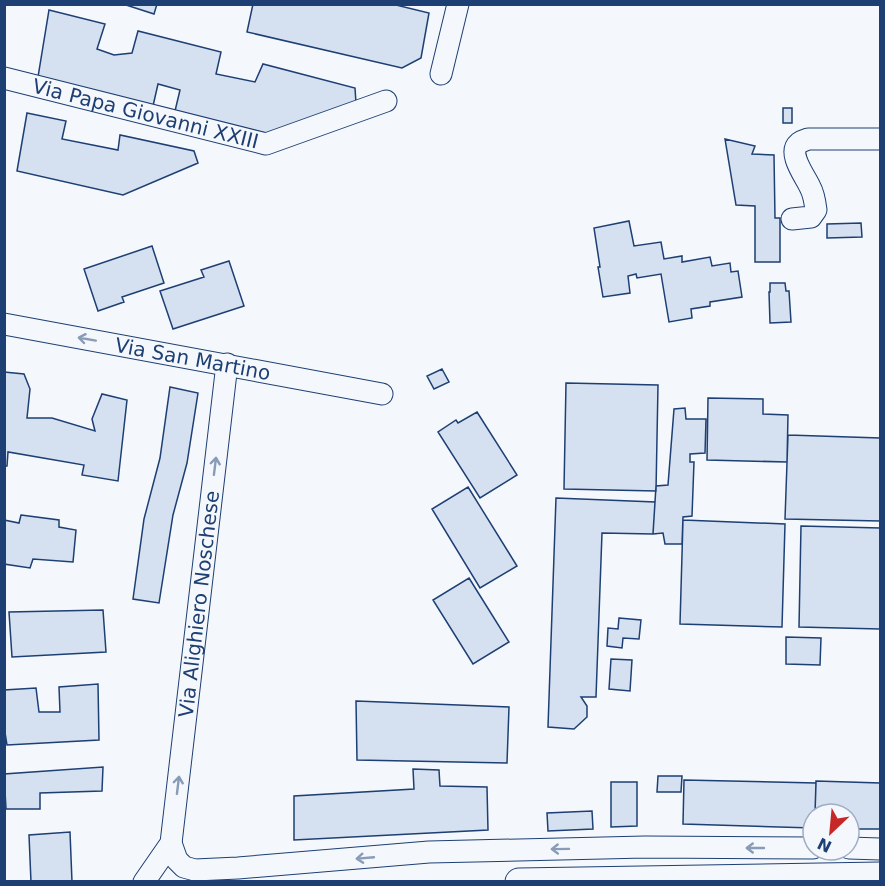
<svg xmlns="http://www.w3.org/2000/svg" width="885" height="886" font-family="'DejaVu Sans',sans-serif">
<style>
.building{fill:#d5e0f0;stroke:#1d3f73;stroke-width:1.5}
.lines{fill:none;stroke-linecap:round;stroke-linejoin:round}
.minor-casing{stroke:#1d3f73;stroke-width:23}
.major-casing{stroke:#1d3f73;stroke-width:29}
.minor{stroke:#f4f7fb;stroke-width:21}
.major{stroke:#f4f7fb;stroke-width:27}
.oneway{stroke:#889bb7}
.labels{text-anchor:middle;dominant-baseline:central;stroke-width:4.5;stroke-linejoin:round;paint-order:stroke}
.street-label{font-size:20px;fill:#1d3f73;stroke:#f4f7fb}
</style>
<rect width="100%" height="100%" fill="#f4f7fb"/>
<path class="building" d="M123,4H157L154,14Z
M253,4H392L429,13L421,58L402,68L247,32Z
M49,10L105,24L97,49L114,55L132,53L138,31L221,52L216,74L255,82L263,64L355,88L356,103L269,134L175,111L180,90L158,84L153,106L38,77Z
M783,108H792V123H783Z
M27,113L66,121L62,139L118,150L120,135L194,151L198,163L123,195L17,171Z
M725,139L755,146L752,154L774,155L775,218H780V262H755V206L736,205Z
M629,221L634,246L661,242L664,259L682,256V262L710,257L712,266L730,263L731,272L738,271L742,297L710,302V306L691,309L692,318L669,322L661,274L637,278L636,274L628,276L630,293L603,297L598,267H600L594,228Z
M861,223L862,237L827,238V224Z
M152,246L164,283L122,297L124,302L98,311L84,269Z
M229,261L244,306L173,329L160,291L204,277L201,270Z
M770,283H785L786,291H789L791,322L770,323L769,292H770Z
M442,369L449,382L434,389L427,376Z
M4,372L24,374L30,389L27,418H52L95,431L92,419L102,394L127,400L118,481L82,475L84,465L8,452L7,466H4Z
M566,383L658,385L656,491L564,489Z
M170,387L198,393L187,463L173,515L159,603L133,599L144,519L160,458Z
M708,398L763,399V414L788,415L787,462L707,460Z
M685,408L686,419H706L705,453L690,454V462H694L692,516L683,517L682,544H665L663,533L653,534L656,486L668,485L674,409Z
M477,412L517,475L480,498L438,432L456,420L458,423Z
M788,435L880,438V521L785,519Z
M468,487L517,566L480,588L432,509Z
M556,498L655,502L653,534L602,533L596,697H581L587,706V717L574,729L548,727Z
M21,515L59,520V527L76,530L73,562L33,559L30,568L4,564V520L19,523Z
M683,520L785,524L782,627L680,624Z
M801,526L880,528V629L799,627Z
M469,578L509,642L473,664L433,600Z
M103,610L106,652L12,657L9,612Z
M619,618L641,620L639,639L623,638L622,648L607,646L608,628L618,629Z
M786,637L821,638L820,665L786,664Z
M611,659L632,660L630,691L609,689Z
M98,684L99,740L7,745L4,726V690L36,688L39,712H60L59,687Z
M356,701L509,707L507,763L357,760Z
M103,767L102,791L40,793V809H6L4,774Z
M413,769L439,770L440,786L487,787L488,830L294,840V796L414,789Z
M658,776H682L681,792H657Z
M684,780L816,783L815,814H813V828L683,824Z
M816,781L880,783V829H849V814H815Z
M611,782H637V826L611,827Z
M592,811L593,829L548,831L547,813Z
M70,832L72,882H31L29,835Z"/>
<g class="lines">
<defs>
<g id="minor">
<path d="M441,74L458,4"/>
<path id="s1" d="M4,78L266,144L386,101"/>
<path d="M792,219L811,217L816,210C815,202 814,194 810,187C805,176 787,153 799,143C802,141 805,140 808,139H880"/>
<path id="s2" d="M4,324L382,394"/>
<path d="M171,843L177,860L184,867L195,870L238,868L429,852L645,847L813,848"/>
<path d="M849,848L880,849"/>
<path id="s3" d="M144,882L171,843L227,364"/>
</g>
<path id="major" d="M519,882L880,876"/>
</defs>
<use href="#minor" class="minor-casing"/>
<use href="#major" class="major-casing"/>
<use href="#minor" class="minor"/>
<use href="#major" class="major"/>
</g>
<defs><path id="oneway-shaft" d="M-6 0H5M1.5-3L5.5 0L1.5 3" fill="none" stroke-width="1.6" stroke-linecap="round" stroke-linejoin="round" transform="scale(1.5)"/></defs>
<g class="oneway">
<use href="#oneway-shaft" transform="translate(87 339) rotate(-170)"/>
<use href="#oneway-shaft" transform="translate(215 466) rotate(-83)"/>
<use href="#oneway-shaft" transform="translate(178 785) rotate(-83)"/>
<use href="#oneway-shaft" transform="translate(755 848) rotate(-180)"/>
<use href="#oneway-shaft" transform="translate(560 849) rotate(179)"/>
<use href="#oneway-shaft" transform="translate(365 858) rotate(175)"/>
</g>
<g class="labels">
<g class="street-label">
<text stroke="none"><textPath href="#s1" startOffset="146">Via Papa Giovanni XXIII</textPath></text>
<text stroke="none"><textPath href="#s2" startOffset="192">Via San Martino</textPath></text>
<text stroke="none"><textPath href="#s3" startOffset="288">Via Alighiero Noschese</textPath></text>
</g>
</g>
<rect width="885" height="886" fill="none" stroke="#1d3f73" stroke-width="12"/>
<g transform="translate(831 832) rotate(206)"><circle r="28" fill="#f4f7fb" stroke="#9eadc5" stroke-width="1.5"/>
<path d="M0-4.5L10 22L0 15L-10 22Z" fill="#c62828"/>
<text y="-9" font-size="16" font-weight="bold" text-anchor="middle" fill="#1d3f73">N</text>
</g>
</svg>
